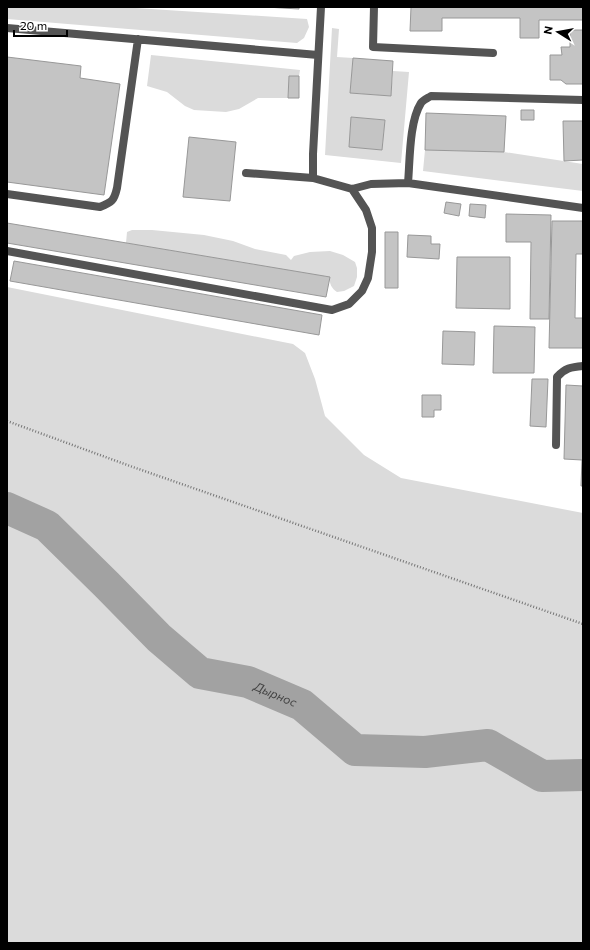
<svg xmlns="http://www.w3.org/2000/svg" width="590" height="950" font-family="Commissioner,sans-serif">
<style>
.green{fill:#dbdbdb;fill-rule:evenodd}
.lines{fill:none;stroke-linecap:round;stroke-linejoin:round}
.river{stroke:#a2a2a2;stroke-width:32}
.building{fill:#c4c4c4;stroke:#989898}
.path{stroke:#767676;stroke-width:2.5;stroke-dasharray:1 2;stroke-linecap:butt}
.service{stroke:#545454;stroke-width:8}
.labels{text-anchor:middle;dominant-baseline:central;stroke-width:3;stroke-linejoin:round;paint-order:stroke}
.water-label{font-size:12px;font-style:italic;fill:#434343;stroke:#fff}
</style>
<rect width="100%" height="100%" fill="#fff"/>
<path class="green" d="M7,7H120L307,19L309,27L304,38L297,43L7,19Z
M332,28L339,29L337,57L353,58L350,93L391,96L393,71L409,72L401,163L325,155ZM351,117L385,120L382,150L349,147Z
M151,55L300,70L299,76H289L288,98H258L239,109L226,112L194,110L185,106L167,92L147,86Z
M425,150L504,152L583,164V191L423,171Z
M132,230H152L204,235L233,241L255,249L286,255L291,260L294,256L310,252L330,251L343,255L355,262L357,268V277L354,286L344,291L337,292C331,288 330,284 329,277L126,243L127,232Z
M7,287L293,344L305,353L315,379L325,416L364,455L401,478L583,513V943H7Z"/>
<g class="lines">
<path class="river" id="s1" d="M7,508L47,526L107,585L159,638L200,673L248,682L302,705L355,750L425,752L488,745L542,776L583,775"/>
</g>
<path class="building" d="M266,7H299V9Z
M411,7H583V20H539V38H520V18H442V31H410Z
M570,30H583V84H566L561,80H550V55H562L561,47H570Z
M7,57L81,66L80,78L120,84L104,195L7,182Z
M353,58L393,61L391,96L350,93Z
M289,76H299V98H288Z
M521,110H534V120H521Z
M426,113L506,116L504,152L425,150Z
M351,117L385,120L382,150L349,147Z
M563,121H583V160L564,161Z
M189,137L236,142L230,201L183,197Z
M446,202L461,204L459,216L444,213Z
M470,204L486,205L485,218L469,216Z
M506,214L551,215L549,319H530L531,242H506Z
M552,221H583V254H576L575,318H583V348H549Z
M7,223L330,277L326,297L7,243Z
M385,232H398V288H385Z
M408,235L431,236V244H440L439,259L407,257Z
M457,257H510V309L456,308Z
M14,261L322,315L319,335L10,281Z
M494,326L535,327L534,373H493Z
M443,331L475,332L474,365L442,364Z
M532,379H548L546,427L530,426Z
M566,385L583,386V486H581L582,460L564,459Z
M422,395H441V410H434V417H422Z"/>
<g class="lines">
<path class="path" d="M7,421L130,466L583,624"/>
<path class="service" d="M374,7L373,47L493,53
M7,28L318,55
M246,173L313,178L352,189L371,184L408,183L583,208
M313,178V154L321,7
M408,183C410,161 409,122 421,103C423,100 428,98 431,96L583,100
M7,194L100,207C112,202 114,201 117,188L138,39
M7,251L332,310L349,304L362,291L368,278L372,252V228L366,210L352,189
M556,445L557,377C565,368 571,367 583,366"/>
</g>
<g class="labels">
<g class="water-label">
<text stroke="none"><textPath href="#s1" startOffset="335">Дырнос</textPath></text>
</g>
</g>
<rect width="590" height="950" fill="none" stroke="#000000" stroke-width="16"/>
<g transform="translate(558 32) rotate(281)" stroke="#ffffff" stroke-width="3" paint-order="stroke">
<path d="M0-3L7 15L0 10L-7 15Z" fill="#000000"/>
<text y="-6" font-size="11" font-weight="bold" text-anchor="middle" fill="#000000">N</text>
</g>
<path d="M14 30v6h53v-6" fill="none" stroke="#000000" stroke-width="2"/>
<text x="20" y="30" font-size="12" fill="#000000" stroke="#ffffff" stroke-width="3" paint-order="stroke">20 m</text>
</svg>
